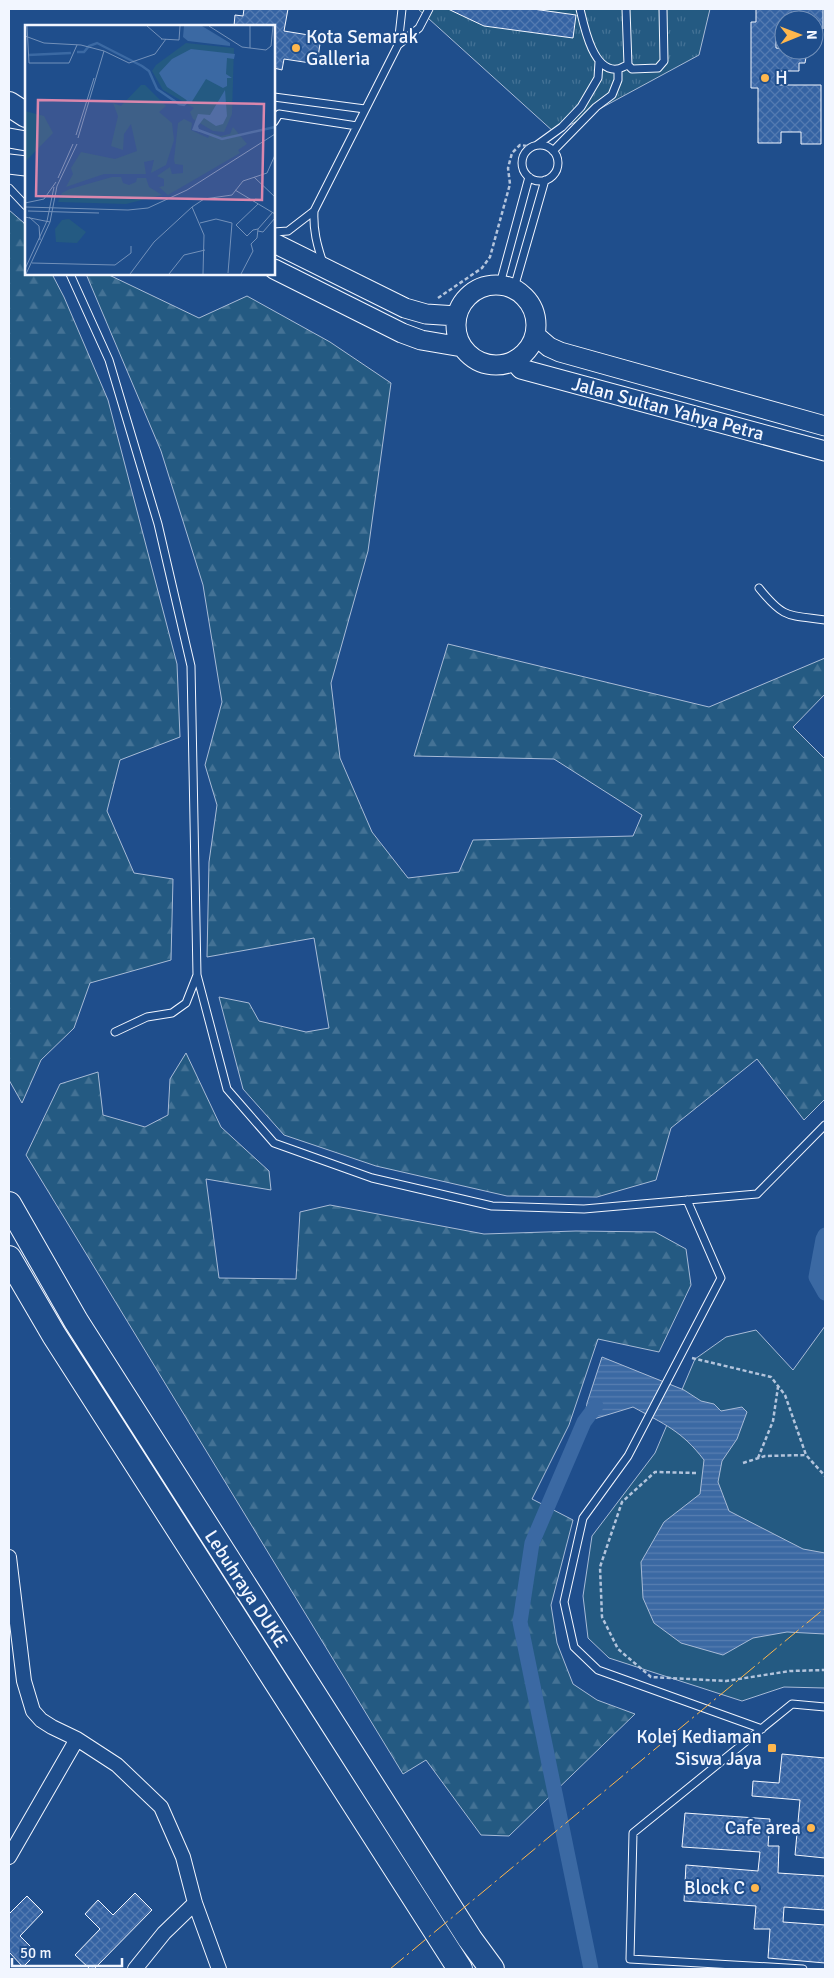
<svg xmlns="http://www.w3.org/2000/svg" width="834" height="1978" font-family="Signika,sans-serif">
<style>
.grass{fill:#245a82;stroke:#a8bbd7}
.forest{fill:url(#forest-firs);stroke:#a8bbd7}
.park{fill:url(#park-tufts);stroke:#a8bbd7}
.water{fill:url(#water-rules);stroke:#a8bbd7}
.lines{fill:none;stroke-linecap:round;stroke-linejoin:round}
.canal{stroke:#3b69a3;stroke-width:15}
.building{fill:url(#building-cross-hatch);stroke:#f2f6ff}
.lane-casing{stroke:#f2f6ff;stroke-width:9}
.street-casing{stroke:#f2f6ff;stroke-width:16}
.secondary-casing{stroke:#f2f6ff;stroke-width:21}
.highway-casing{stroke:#f2f6ff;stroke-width:26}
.path{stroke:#b3c4dc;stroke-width:2.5;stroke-dasharray:4 2.5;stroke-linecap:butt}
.lane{stroke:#1f4e8c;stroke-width:7}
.street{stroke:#1f4e8c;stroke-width:14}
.secondary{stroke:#1f4e8c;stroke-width:19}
.highway{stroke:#1f4e8c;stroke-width:24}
.power{stroke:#ffb74d;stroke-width:1;stroke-dasharray:18 4 2.5 4;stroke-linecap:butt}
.poi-dot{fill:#ffb74d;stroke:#1f4e8c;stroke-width:2}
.labels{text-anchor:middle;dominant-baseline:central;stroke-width:4;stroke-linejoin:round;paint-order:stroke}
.poi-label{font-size:19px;fill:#f2f6ff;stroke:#1f4e8c;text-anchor:end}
.street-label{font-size:19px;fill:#f2f6ff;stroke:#1f4e8c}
.inset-river{fill:none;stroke:#3b69a3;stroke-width:2.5}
.inset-road{fill:none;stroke:#7391ba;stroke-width:1}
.view{fill:#da87ad;fill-opacity:0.15;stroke:#da87ad;stroke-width:2.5}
.inset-edge{fill:none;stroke:#f2f6ff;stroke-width:2.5}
</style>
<defs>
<pattern id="forest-firs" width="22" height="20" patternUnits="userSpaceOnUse" patternTransform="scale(1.25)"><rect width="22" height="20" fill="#245a82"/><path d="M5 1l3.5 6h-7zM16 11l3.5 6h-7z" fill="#447295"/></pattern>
<pattern id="park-tufts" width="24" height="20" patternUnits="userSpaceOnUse" patternTransform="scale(1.25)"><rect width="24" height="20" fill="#245a82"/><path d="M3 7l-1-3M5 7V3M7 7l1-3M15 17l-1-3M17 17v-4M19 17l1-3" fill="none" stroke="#447295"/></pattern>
<pattern id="water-rules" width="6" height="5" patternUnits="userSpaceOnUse" patternTransform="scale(1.25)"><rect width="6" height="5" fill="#3b69a3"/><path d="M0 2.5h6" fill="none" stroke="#587fb1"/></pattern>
<pattern id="building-cross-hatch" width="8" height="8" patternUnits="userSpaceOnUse" patternTransform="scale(1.25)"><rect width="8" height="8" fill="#3563a3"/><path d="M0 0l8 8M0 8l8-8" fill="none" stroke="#537ab1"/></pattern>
</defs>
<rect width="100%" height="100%" fill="#1f4e8c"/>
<path class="grass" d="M825,1326V1688L784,1687L742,1701L609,1658L588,1638L583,1596L592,1536L655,1453L695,1359L726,1337L756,1330L793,1370Z"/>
<path class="forest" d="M9,210L24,223L26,228V274H52L64,297L108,400L177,664L180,737L120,760L107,811L134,873L173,879L171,960L90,983L74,1028L41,1060L22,1103L9,1080Z
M86,274H107L199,318L247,296L330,342L391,383L368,551L331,683L340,758L372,832L408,878L459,872L473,840L633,836L642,815L554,759L414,756L448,644L709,707L825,658V694L793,727L825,759V1099L804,1120L757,1059L671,1128L656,1180L597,1197L507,1196L376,1166L284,1135L243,1089L219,997L249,1003L259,1021L306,1032L329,1028L314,938L207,957L209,862L217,805L205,765L222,702L203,585L161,451Z
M186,1053L221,1127L269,1171L271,1190L206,1179L219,1278L296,1279L300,1212L330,1205L484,1234L576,1231L655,1232L686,1249L691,1285L659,1352L598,1339L569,1425L532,1499L573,1520L551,1605L557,1643L573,1684L597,1700L635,1714L509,1836L481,1835L426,1760L403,1774L26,1155L60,1084L98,1072L103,1115L145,1127L168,1115L170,1079Z"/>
<path class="park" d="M418,9H710L699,55L555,133Z"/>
<path class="water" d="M602,1357L684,1390L701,1401L714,1404L721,1411L742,1407L747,1412L737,1439L722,1461L718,1482L729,1511L803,1549L825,1553V1634L787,1632L753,1638L723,1655L681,1643L654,1623L643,1598L641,1562L664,1522L700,1494L704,1460C682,1431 664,1424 633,1407L584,1422L587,1403Z"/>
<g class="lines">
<path class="canal" d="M825,1235L823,1239L816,1277L825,1293
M591,1969L520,1622L532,1543L584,1422L596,1406"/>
</g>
<path class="building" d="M244,9H288L284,31L321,37L317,64L284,59L282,70L274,68V26H234L235,15L243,16Z
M448,9H533L576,15L573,38L484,26Z
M756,9H823V29H814V20H784V29H776V48L796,50L797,57H806L805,63H799V71H778V85H821V144H801V132H781V143H758V88H751V22H756Z
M782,1754L825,1758V1858L795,1855L800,1800L752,1796L753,1781L779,1783Z
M685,1813L770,1819L768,1846H779L778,1873L825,1876V1910L784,1907L783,1922L825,1925V1963L768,1958L770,1929H754L756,1906L684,1901L686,1865L758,1871L760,1852L682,1847Z
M135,1893L152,1910L94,1969H90L75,1955L100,1929L85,1914L98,1900L113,1915Z
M27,1896L43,1912L20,1936L37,1953L23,1967L9,1952V1914Z"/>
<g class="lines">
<defs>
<path id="lane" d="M580,9C584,26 593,72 617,69C620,69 624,66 628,65
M626,9L628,65L632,69L658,68L664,61L663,9
M398,45L419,28L429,9
M274,97L365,109
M274,122L279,114L357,126
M537,145L562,127L581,107L598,78L599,62
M522 163a18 18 0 1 1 36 0a18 18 0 1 1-36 0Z
M553,151L596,107L612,95L618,80V69
M9,188L26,206
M274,232L288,231L314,211
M323,263C317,245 313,230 314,211L398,45L402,9
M70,274L109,360L158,524L191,666L197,975L227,1089L274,1143L372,1178L492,1206L584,1209L757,1194L825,1125
M500,284L529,177
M514,288L545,180
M759,588C784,619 788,615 825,620
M115,1032L147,1017L172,1013L186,1003L197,975
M687,1200L721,1278L628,1456L583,1518L564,1602L574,1647L598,1670L762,1729
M803,1969L630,1959L633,1833L792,1704L825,1707"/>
<path id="street" d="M9,1557L24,1681L33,1711L41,1720L52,1727L77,1739L117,1765L161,1807L183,1857L195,1903L219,1969
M9,1857L77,1739
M135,1969L164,1933L195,1903"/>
<path id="secondary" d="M9,138L26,141
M9,164L26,166
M274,243L405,308L426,314L457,316
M274,269L402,333L421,340L462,347
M456 325a40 40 0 1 1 80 0a40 40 0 1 1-80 0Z
M535,335L549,347L560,352L825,426
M514,361L521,369L825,451"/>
<path id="highway" d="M9,104L26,115
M9,1204L76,1321L470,1939L492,1969
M9,1258L54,1335L460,1969"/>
</defs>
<use href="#lane" class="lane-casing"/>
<use href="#street" class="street-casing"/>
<use href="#secondary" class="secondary-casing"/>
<use href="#highway" class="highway-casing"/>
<path class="path" d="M438,298L482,268L490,257L510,184L508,168L512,153L520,145L528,146
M692,1358L771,1377L785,1395L806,1455L825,1476
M758,1458L773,1421L778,1387
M743,1463L765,1456L806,1455
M696,1473L655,1472L622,1502L600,1567L602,1617L618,1649L651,1677L726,1681L790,1671L825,1670"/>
<use href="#lane" class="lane"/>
<use href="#street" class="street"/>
<use href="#secondary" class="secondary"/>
<use href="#highway" class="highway"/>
<path class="power" d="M390,1969L825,1608"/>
</g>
<g class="poi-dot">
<circle cx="296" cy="48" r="5"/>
<circle cx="765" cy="78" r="5"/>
<rect x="767" y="1743" width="10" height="10" rx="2.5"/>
<circle cx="811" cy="1828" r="5"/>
<circle cx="755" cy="1888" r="5"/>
</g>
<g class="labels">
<g class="poi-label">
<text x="306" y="37" text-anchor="start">Kota Semarak<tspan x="306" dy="22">Galleria</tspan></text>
<text x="775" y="78" text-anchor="start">H</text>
<text x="762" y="1737">Kolej Kediaman<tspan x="762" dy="22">Siswa Jaya</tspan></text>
<text x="801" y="1828">Cafe area</text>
<text x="745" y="1888">Block C</text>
</g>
<g class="street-label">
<text transform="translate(668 409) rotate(15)">Jalan Sultan Yahya Petra</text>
<text transform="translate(246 1589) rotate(57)">Lebuhraya DUKE</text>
</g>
</g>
<g transform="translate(25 25)">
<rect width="250" height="250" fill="#1f4e8c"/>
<path d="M161,18L209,23L207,89L199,107L188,106L168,94L165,87L169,83L138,65L127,46L131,40ZM44,194L61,207L52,218L31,217L30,204L37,195Z" fill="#245a82"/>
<path d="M116,60H120L141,81L134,87L147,98L149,115L141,140L126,148L129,135L119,137L121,149H79L41,162L48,149L46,143L56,127L90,134L112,126L106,99L99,109L98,125L86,121L93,91L88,78L96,81ZM159,94L167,98L166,105L183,113L186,108L196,111L205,109L208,102L222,119L213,125L215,128L143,170L134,162L139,161V154L132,151L145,142L147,149L158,148V140L150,139L149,135L153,98ZM87,152H96L98,158L104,160L111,157L112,153H121L124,162L137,170L101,179L33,177L37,168L45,164Z" fill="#245a82"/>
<path d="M0,86L19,91L28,108L0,137Z" fill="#245a82"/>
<path d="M159,1H177L205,18V21L163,16L158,12ZM166,24L210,29L209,34L202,33L201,49L207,53H202V61L198,63L181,54L166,78L142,62L134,48L147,34ZM200,65L202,91L198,99L191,101L179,93L173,101L175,107L167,105L173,89L185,90Z" fill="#3b69a3"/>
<path class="inset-river" d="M52,27H59L64,21L72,18L117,41L124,46L132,64L154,79L159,80L165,74M3,30L46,28M173,105L197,114L250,102"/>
<path class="inset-road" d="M2,1L4,38H44L52,20M122,1L137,14M184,1L217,22L241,25L246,21L248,1M225,1V23M0,11L19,18L56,20L79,26L53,113M136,14L154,15L155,1M79,26L104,38L130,29L141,14M51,110L69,53M229,152L250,172M33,153L48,119M210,165L250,189M0,178L19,174L31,157M233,179L211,200L222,211L228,205L233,204M0,182L103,185L123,183L162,165L250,109M167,182L179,210L178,249M3,186L74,188M0,192L25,197M4,192L14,201L15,215M175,198L191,194L207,198L203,248M233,206L238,207L250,193M7,238L90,240L106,228V221M0,244L22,196L29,162M1,249L25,197L32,161L52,119M105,249L129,217L167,182L179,174L207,170L218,156L242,148L250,130M144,249L159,230L180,225M216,249L228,226L226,219L232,213L233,204L248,187"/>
<path class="view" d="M13,75L239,79L237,175L11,171Z"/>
<rect width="250" height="250" class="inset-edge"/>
</g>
<rect width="834" height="1978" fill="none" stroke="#f2f6ff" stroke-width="20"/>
<g transform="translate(799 35) rotate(89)"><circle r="24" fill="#1f4e8c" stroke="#7391ba"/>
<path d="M0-4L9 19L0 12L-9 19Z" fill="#ffb74d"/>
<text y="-8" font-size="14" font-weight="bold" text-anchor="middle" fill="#f2f6ff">N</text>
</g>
<path d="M12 1958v8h110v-8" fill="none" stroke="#f2f6ff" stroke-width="2.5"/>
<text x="20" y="1958" font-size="15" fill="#f2f6ff" stroke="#1f4e8c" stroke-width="4" paint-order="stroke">50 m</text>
</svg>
